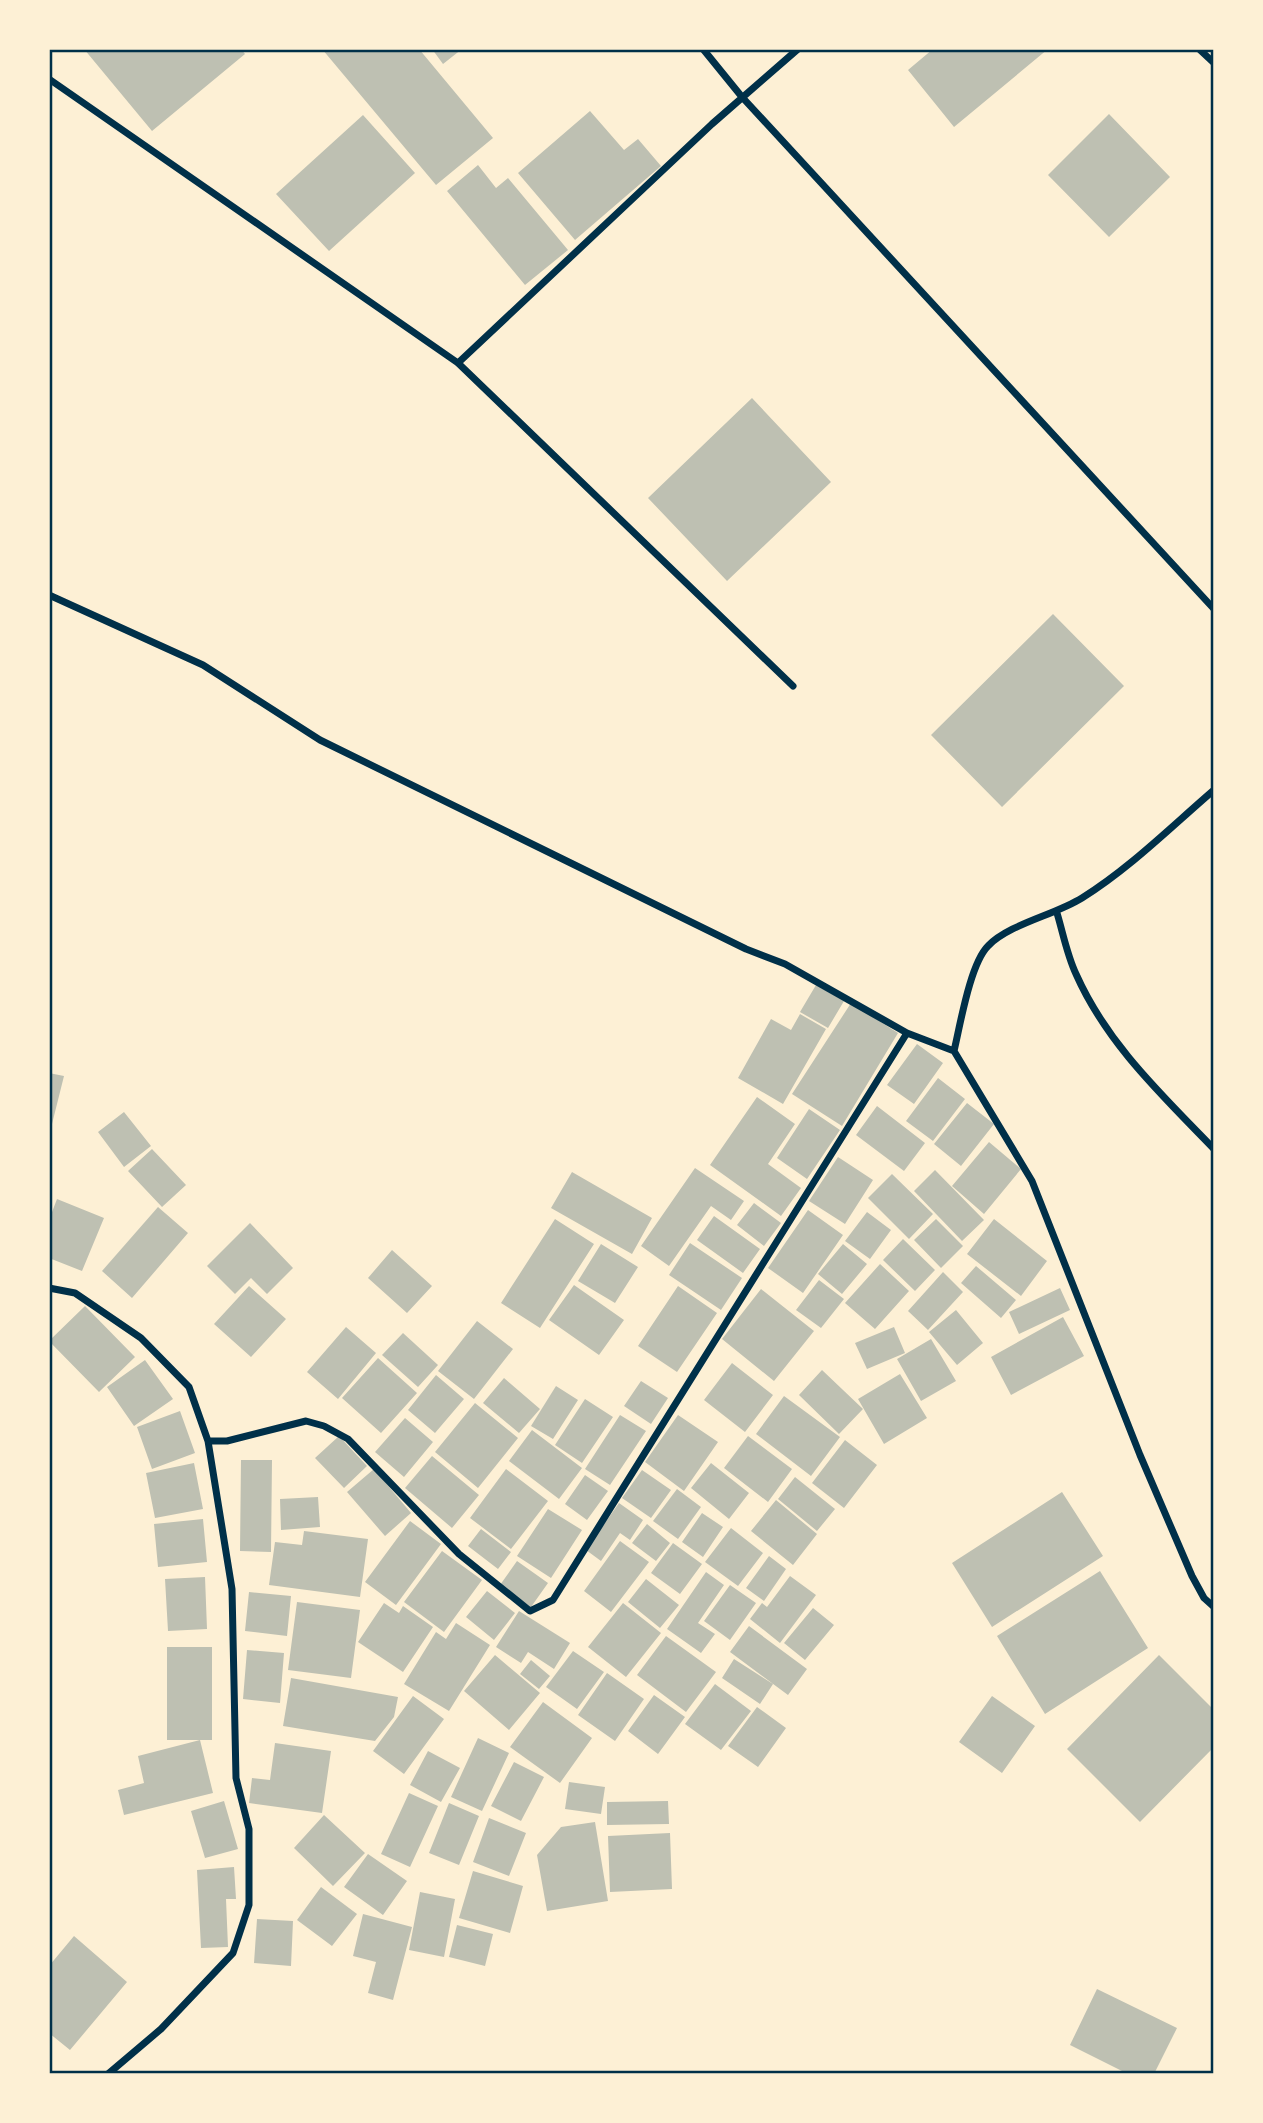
<svg xmlns="http://www.w3.org/2000/svg" width="1263" height="2123" font-family="'Asap Condensed',sans-serif">
<style>
.building{fill:#bec0b2}
.lines{fill:none;stroke-linecap:round;stroke-linejoin:round}
.minor{stroke:#003049;stroke-width:7}
.neatline{fill:none;stroke:#003049;stroke-width:2.5}
</style>
<rect width="100%" height="100%" fill="#fdf0d5"/>
<path class="building" d="M84,49H241L245,54L152,131Z
M322,49H419L493,138L436,185Z
M432,49H462L443,64Z
M933,49H1048L954,127L908,70Z
M590,111L624,150L638,139L661,166L575,240L518,173Z
M1109,114L1170,177L1109,237L1048,175Z
M363,115L415,173L329,251L276,194Z
M478,165L496,188L508,178L568,250L525,285L447,191Z
M752,398L831,482L727,581L648,498Z
M1053,614L1124,686L1002,807L931,735Z
M816,985L844,1001L828,1028L800,1012Z
M851,1003L898,1033L842,1126L792,1094Z
M800,1014L826,1029L783,1104L738,1078L771,1019L791,1030Z
M917,1044L943,1063L914,1104L887,1085Z
M49,1073L64,1076L50,1132H49Z
M938,1078L965,1099L933,1141L906,1121Z
M757,1097L795,1124L768,1164L801,1188L781,1216L710,1165Z
M967,1103L994,1124L961,1166L934,1144Z
M877,1106L925,1143L904,1171L856,1135Z
M809,1109L840,1130L807,1179L777,1158Z
M124,1112L151,1146L124,1167L98,1132Z
M989,1142L1021,1169L984,1214L952,1186Z
M152,1149L186,1185L162,1207L128,1171Z
M838,1157L873,1180L845,1224L809,1201Z
M695,1168L744,1201L731,1220L711,1206L669,1266L641,1246Z
M935,1170L984,1220L962,1241L914,1191Z
M572,1172L652,1218L632,1254L551,1208Z
M892,1174L933,1214L909,1239L868,1198Z
M57,1199L104,1218L82,1271L49,1258V1220Z
M754,1203L781,1223L764,1246L737,1225Z
M158,1207L188,1233L132,1298L102,1271Z
M808,1210L843,1235L803,1293L768,1268Z
M867,1212L891,1230L870,1259L845,1241Z
M714,1216L760,1249L743,1273L697,1240Z
M555,1219L594,1244L540,1328L501,1303Z
M936,1219L963,1246L941,1268L914,1240Z
M994,1219L1047,1261L1021,1296L967,1254Z
M250,1223L293,1268L267,1294L251,1278L235,1294L207,1266Z
M903,1239L935,1270L915,1291L883,1260Z
M690,1243L742,1278L721,1310L669,1275Z
M601,1244L638,1267L615,1303L578,1281Z
M843,1244L867,1264L842,1294L818,1274Z
M392,1250L432,1286L407,1313L368,1278Z
M880,1264L909,1291L875,1329L845,1303Z
M976,1266L1016,1300L1001,1318L961,1283Z
M943,1272L963,1292L928,1330L908,1311Z
M819,1280L844,1299L821,1328L796,1310Z
M574,1285L624,1320L599,1355L549,1320Z
M249,1286L286,1319L251,1357L214,1324Z
M678,1286L717,1313L677,1372L638,1346Z
M1060,1288L1070,1310L1019,1334L1009,1312Z
M761,1289L814,1331L774,1381L722,1339Z
M85,1306L135,1357L99,1392L49,1341Z
M956,1310L983,1343L957,1365L929,1332Z
M1063,1317L1084,1356L1011,1395L991,1357Z
M477,1321L513,1349L474,1399L438,1371Z
M346,1327L376,1353L338,1399L307,1372Z
M894,1327L905,1353L867,1369L855,1343Z
M403,1333L438,1365L418,1387L382,1355Z
M931,1339L956,1381L921,1401L897,1359Z
M378,1358L417,1393L381,1433L342,1398Z
M145,1360L173,1399L134,1426L107,1387Z
M732,1363L773,1395L745,1432L704,1400Z
M822,1370L863,1409L839,1434L799,1395Z
M900,1374L927,1418L884,1444L858,1399Z
M436,1375L464,1399L435,1433L408,1410Z
M504,1378L540,1409L519,1433L483,1403Z
M641,1381L668,1398L651,1424L624,1406Z
M556,1386L578,1400L553,1439L531,1426Z
M784,1396L840,1437L811,1476L756,1434Z
M585,1399L613,1417L582,1463L555,1445Z
M475,1403L518,1438L478,1488L435,1452Z
M180,1411L195,1453L152,1469L137,1427Z
M620,1415L646,1431L610,1485L585,1469Z
M678,1415L718,1442L684,1491L645,1462Z
M405,1418L433,1442L404,1477L375,1452Z
M532,1430L582,1468L559,1499L509,1461Z
M339,1436L367,1466L344,1488L315,1458Z
M748,1436L792,1469L768,1502L724,1468Z
M845,1440L877,1465L844,1508L812,1483Z
M432,1456L479,1495L452,1528L405,1488Z
M241,1460H272L271,1552L240,1551Z
M194,1463L203,1509L155,1518L146,1473Z
M711,1463L749,1493L729,1519L691,1488Z
M374,1469L411,1513L385,1536L347,1492Z
M506,1469L548,1501L511,1549L470,1518Z
M642,1470L671,1490L651,1518L622,1498Z
M585,1475L608,1491L587,1520L565,1504Z
M795,1477L835,1509L817,1531L778,1499Z
M677,1489L701,1507L678,1539L653,1521Z
M1062,1492L1103,1556L992,1627L952,1563Z
M318,1497L320,1527L281,1530L280,1499Z
M776,1500L817,1534L793,1565L751,1531Z
M619,1503L643,1520L630,1540L620,1533L601,1561L586,1550Z
M548,1509L582,1530L551,1578L517,1556Z
M702,1513L723,1527L703,1557L682,1542Z
M203,1519L207,1562L158,1567L154,1524Z
M410,1521L441,1544L396,1605L365,1582Z
M647,1524L670,1543L656,1561L632,1543Z
M731,1528L763,1553L738,1586L705,1562Z
M481,1529L511,1552L498,1569L468,1546Z
M304,1531L368,1539L360,1597L269,1585L275,1542L302,1545Z
M620,1541L649,1562L611,1612L584,1591Z
M673,1543L702,1564L680,1594L651,1573Z
M442,1551L482,1580L444,1632L404,1602Z
M769,1556L786,1569L764,1601L746,1588Z
M517,1561L548,1583L531,1607L500,1585Z
M1100,1571L1148,1648L1045,1714L997,1636Z
M706,1572L724,1585L698,1623L715,1634L701,1653L667,1629Z
M790,1576L816,1595L780,1643L750,1619L762,1603L767,1607Z
M205,1577L207,1629L168,1631L165,1579Z
M646,1579L679,1605L660,1628L628,1602Z
M730,1585L756,1603L730,1640L704,1621Z
M487,1591L515,1613L494,1640L466,1617Z
M249,1592L291,1596L287,1636L245,1631Z
M297,1602L360,1610L351,1678L288,1670Z
M384,1603L399,1613L403,1606L433,1627L403,1672L358,1642Z
M623,1603L661,1633L626,1677L588,1647Z
M813,1608L834,1625L805,1660L784,1643Z
M519,1611L570,1643L554,1669L528,1652L521,1663L496,1647Z
M456,1623L490,1645L449,1711L404,1684L436,1632L446,1639Z
M749,1626L807,1669L788,1695L730,1652Z
M666,1636L716,1672L686,1712L637,1675Z
M167,1647H212V1740H167Z
M247,1650L284,1653L280,1703L243,1699Z
M573,1651L604,1672L577,1709L546,1687Z
M495,1655L540,1693L509,1730L464,1691Z
M1159,1655L1214,1710V1747L1140,1822L1067,1749Z
M734,1659L773,1684L760,1704L722,1678Z
M531,1660L550,1676L539,1689L520,1674Z
M607,1673L644,1699L615,1741L578,1715Z
M291,1678L398,1697L394,1717L375,1741L283,1726Z
M715,1684L751,1711L721,1750L685,1724Z
M654,1695L685,1717L658,1754L628,1731Z
M413,1696L444,1719L404,1774L373,1751Z
M992,1696L1035,1726L1002,1773L959,1742Z
M543,1702L592,1738L560,1783L510,1747Z
M757,1707L786,1728L758,1767L728,1746Z
M478,1738L509,1753L482,1811L451,1797Z
M200,1740L213,1793L124,1815L118,1790L144,1783L138,1756Z
M275,1743L331,1751L322,1813L249,1803L252,1778L270,1780Z
M428,1751L460,1768L441,1802L410,1785Z
M514,1762L544,1777L521,1821L491,1806Z
M569,1782L605,1787L601,1814L565,1809Z
M409,1793L438,1806L410,1867L381,1854Z
M224,1801L238,1849L205,1858L191,1811Z
M668,1801L669,1824L607,1825V1802Z
M449,1803L479,1816L459,1865L429,1853Z
M324,1815L365,1853L333,1886L294,1848Z
M489,1818L526,1833L509,1876L473,1862Z
M595,1822L608,1901L547,1911L537,1855L561,1827Z
M670,1833L672,1889L610,1892L608,1836Z
M368,1854L407,1881L383,1915L344,1887Z
M234,1867L236,1899H226L228,1947L201,1948L197,1870Z
M473,1871L523,1886L510,1933L459,1918Z
M321,1887L357,1914L332,1946L297,1920Z
M420,1892L455,1899L444,1957L409,1950Z
M363,1914L412,1927L393,2000L368,1993L376,1962L353,1956Z
M257,1919L293,1921L291,1966L254,1963Z
M457,1925L493,1934L485,1966L449,1957Z
M74,1936L127,1982L70,2050L49,2033V1966Z
M1097,1989L1177,2028L1154,2074H1128L1070,2045Z"/>
<g class="lines">
<path class="minor" d="M703,49L742,97L1214,609
M1199,49L1214,63
M49,79L458,363L793,686
M458,363L712,124L798,49
M49,595L203,665L320,740L746,949L785,964L907,1033L954,1051L1032,1181L1140,1455L1192,1576L1204,1598L1214,1607
M1057,913C1063,933 1067,955 1076,974C1107,1044 1162,1095 1214,1149
M954,1051C960,1026 970,964 988,946C1009,924 1055,915 1082,898C1130,868 1172,826 1214,790
M49,1288L75,1293L141,1338L189,1387L208,1441L232,1589L236,1778L249,1829V1905L233,1953L161,2029L108,2074
M208,1441H227L306,1421L324,1426L348,1439L459,1554L530,1611L553,1600L907,1033"/>
</g>
<rect width="1263" height="2123" fill="none" stroke="#fdf0d5" stroke-width="102"/>
<rect x="51" y="51" width="1161" height="2021" class="neatline"/>
</svg>
